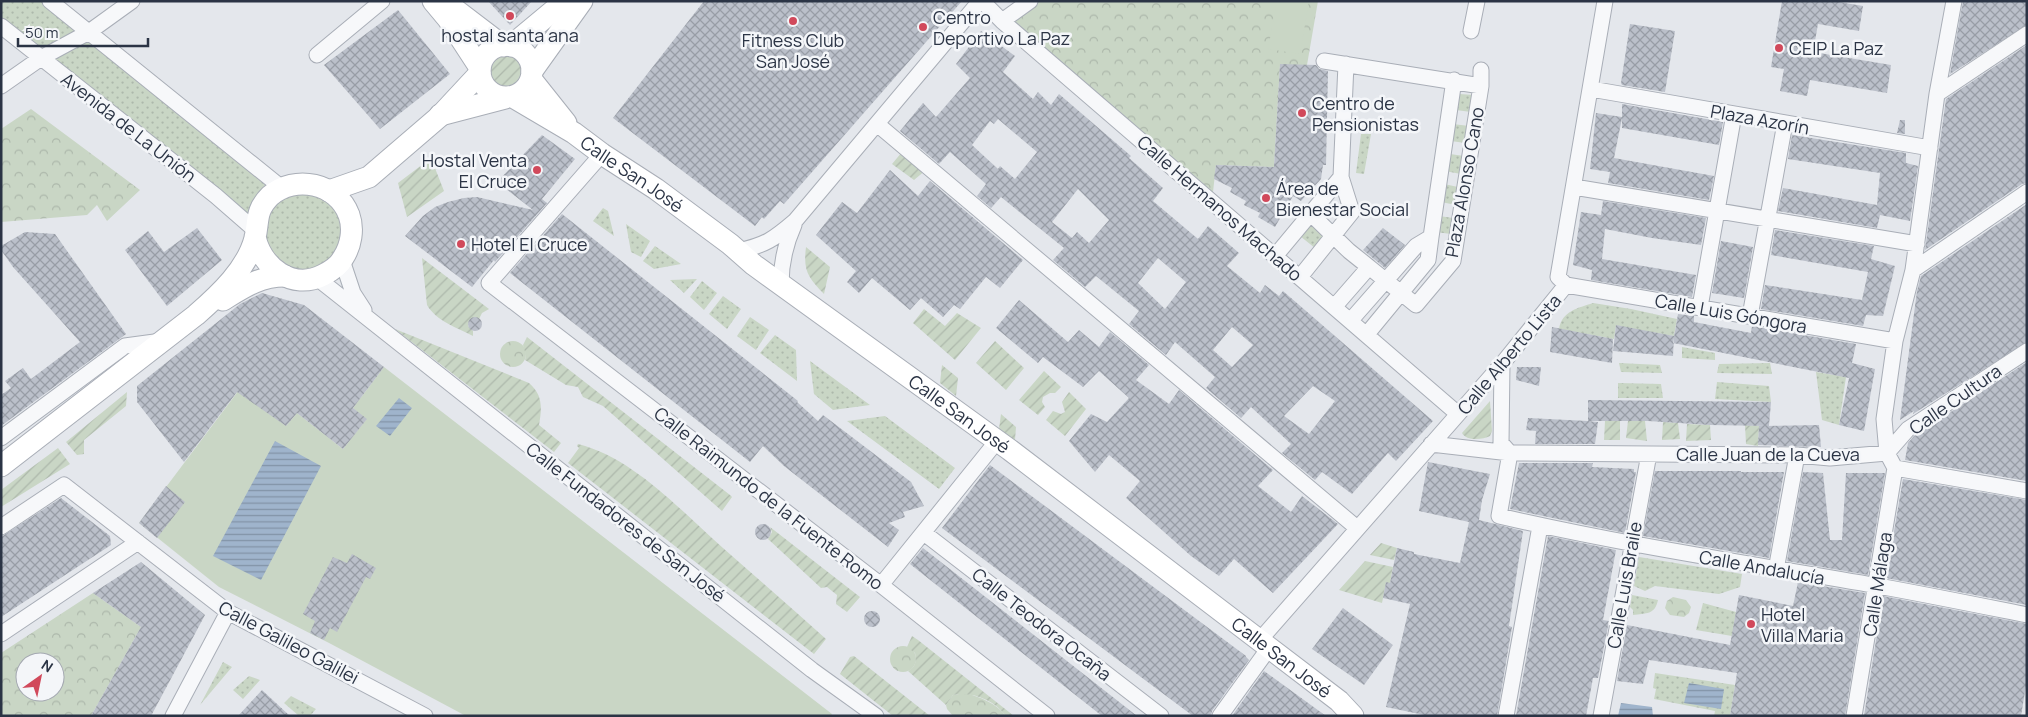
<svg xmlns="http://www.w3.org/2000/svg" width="2028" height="717" font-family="Manrope,sans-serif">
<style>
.grass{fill:url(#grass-dots)}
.park{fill:url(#park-crowns);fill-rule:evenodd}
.garden{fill:url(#garden-furrows)}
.pitch{fill:#c9d6c5}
.water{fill:url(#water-rules)}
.building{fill:url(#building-cross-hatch);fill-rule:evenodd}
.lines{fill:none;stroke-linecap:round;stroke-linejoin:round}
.street-casing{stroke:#a9aeb7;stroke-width:17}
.secondary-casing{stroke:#a9aeb7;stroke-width:23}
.street{stroke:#f7f8fa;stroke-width:15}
.secondary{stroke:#fff;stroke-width:21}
.poi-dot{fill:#d1495b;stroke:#f4f6f9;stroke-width:2}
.labels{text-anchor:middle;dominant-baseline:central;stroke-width:5;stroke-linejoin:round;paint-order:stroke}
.poi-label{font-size:18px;fill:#2b3445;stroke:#f4f6f9;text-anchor:start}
.street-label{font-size:18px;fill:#2b3445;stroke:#f4f6f9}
</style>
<defs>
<pattern id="grass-dots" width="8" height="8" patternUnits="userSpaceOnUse" patternTransform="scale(1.25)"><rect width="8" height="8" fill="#c9d6c5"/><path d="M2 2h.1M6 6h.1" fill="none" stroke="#adb8ab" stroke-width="1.8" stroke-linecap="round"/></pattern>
<pattern id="park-crowns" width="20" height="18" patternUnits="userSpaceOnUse" patternTransform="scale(1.25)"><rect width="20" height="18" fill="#c9d6c5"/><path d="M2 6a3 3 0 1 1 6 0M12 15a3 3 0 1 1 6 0" fill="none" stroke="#adb8ab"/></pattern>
<pattern id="garden-furrows" width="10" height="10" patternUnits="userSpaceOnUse" patternTransform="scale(1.25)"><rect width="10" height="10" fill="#c9d6c5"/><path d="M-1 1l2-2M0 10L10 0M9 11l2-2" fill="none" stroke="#adb8ab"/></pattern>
<pattern id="water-rules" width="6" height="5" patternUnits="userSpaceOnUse" patternTransform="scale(1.25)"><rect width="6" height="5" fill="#9fb4cc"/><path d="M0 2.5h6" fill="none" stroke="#8293a7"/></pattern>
<pattern id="building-cross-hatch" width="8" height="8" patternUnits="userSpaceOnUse" patternTransform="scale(1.25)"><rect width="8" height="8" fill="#bbc0ca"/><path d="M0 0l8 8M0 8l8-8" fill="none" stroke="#989da6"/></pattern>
</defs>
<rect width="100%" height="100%" fill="#e4e7ec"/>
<path class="grass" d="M1,1H50L282,188L256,222L1,26Z
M1459,94L1474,95L1471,112L1456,110Z
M1453,124L1469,126L1465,143L1451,141Z
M1361,134H1371L1364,174L1356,173Z
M1450,154L1464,156L1461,174L1445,171Z
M1444,184L1458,187L1456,205L1441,202Z
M302,190L326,198L341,219L343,232L334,256L324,265L312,270H299L286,267L267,249L263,222L277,200Z
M603,208L608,211L614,236L593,221Z
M1439,216L1453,218L1451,234L1436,232Z
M1311,223L1326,234L1315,248L1300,236Z
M626,224L650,241L641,257L631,252Z
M655,246L681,264L654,269L643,261Z
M697,279L684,293L670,280Z
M702,281L717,293L704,310L690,297Z
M723,296L741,309L727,329L709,314Z
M1593,303L1631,309L1677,319L1674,336L1616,326L1614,339L1559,329C1562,311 1578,308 1593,303Z
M750,317L769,330L756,350L737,336Z
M775,335L796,350L797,381L760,353Z
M1682,347L1715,353V360L1682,358Z
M810,361L870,405L833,410L814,394Z
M1619,363L1660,365L1662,373L1621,372Z
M1770,363L1772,374L1717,373L1719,364Z
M1816,372L1846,377L1839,425L1822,420Z
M1717,382L1769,386L1771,402L1715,399Z
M1618,383L1661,384L1663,398H1618Z
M885,416L955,468L939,489L847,421Z
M1639,557L1742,574L1740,587L1719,594L1655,586L1645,591L1634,586Z
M1632,595L1658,600C1655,615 1646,613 1633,615V610L1630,607Z
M1703,603L1736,612L1732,636L1696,630Z
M223,662L232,667L200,705Z
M1655,673L1735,685L1730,716H1714L1715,711L1654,699L1656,689L1653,688Z
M249,676L260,680L243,699L233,690Z
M291,696L316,709L310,716H299L284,703Z"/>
<path class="park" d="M1030,1H1318L1307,65H1280L1274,167L1216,165L1212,201L1002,21Z
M31,109L140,190L107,221L97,205L87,215L1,222V129Z
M500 354a13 13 0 1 1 26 0a13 13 0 1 1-26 0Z
M93,593L141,627L91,716H1V653ZM25,662H55V692H25Z
M1673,597L1686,600L1691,607L1689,613L1684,617L1670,615L1665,608L1667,601Z
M890 659a13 13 0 1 1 26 0a13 13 0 1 1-26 0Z
M965,693C980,697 996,703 1006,716H953L947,709L946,705L953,695Z"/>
<path class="garden" d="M488 72a18 18 0 1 1 36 0a18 18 0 1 1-36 0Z
M902,152L926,170L914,180L892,164Z
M431,158L444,191L407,217L398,183Z
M806,247L830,267L824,294C808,277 803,271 806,247Z
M422,258L489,309L482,313L479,319L473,318L469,320L468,326L473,331V336C458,328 436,321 427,305Z
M924,309L945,326L957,313L981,328L955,360L913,323Z
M395,329L529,383C543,395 542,408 539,425L561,443L554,452Z
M527,337L730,495L732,497L722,511L603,406L583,397L578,387L566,385L525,360L526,355L523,345Z
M995,341L1024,368L1006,390L976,363Z
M942,365L958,378L956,396L940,383Z
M1044,371L1061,387L1055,393H1050L1043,397L1042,402L1045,407L1038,415L1019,400Z
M127,392L126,406L84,440V454L77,455L66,442Z
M1069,392L1086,409L1065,436L1046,420L1053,411L1061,414L1065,412L1062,402Z
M1490,401L1492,431L1490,436C1482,440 1466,441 1462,433Z
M1001,414L1016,427L1015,440L999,429Z
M1605,421H1620V440H1604Z
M1628,421H1645L1647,441L1626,438Z
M1663,422L1678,423L1680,439L1662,440Z
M1687,424L1710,425L1711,440L1686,441Z
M1745,425L1759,426L1758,446L1746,444Z
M578,444C634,458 681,511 723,548C757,578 792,608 826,639L814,654L568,463L579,448L577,446Z
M58,448L70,464L1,507V490Z
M770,527L860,597L847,612L836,604L837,595L827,587L821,588L768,539L772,532Z
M1381,543L1397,548L1394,560L1370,555Z
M1365,561L1393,567L1390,583H1386L1382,603L1339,590Z
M912,636L918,640L1014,716H1006C994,700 972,691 953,695L946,705L908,671C915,667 917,662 915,653L907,647Z
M854,656L930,716H893L840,674L850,657Z"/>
<path class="pitch" d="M1277,1H1309L1300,54L1268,49Z
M384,367L832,714L831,716H466L331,644L219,587L139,523L239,390L286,426L297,413L343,449L366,420L353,408Z"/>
<path class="water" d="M399,398L412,408L390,436L376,426Z
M275,441L321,466L261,580L213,556Z
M1689,683L1724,689L1721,709L1684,703Z
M1621,703L1652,707L1653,716H1618Z"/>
<path class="building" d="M488,1H532L510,25Z
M704,1H962L784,204L780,201L764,219L762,217L755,226L613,118Z
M1782,1H1833L1863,6L1859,31L1818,24L1813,52L1891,65L1887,93L1810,80L1807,96L1780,91L1784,69L1771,67Z
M1963,1H2027V25L1950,74Z
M398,10L450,74L380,129L324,65Z
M1630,24L1675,31L1665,92L1622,85L1621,83Z
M981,31L1015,56L1003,72L1033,99L1038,92L1051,105L1059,94L1131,156L1129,158L1163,188L1153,201L1198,239L1208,226L1239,253L1227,266L1260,293L1265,285L1279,296L1283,291L1433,421L1396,461L1388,453L1352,494L1322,472L1315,480L1282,453L1291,444L1251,407L1241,418L1206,388L1215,377L1175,342L1166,355L1129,324L1139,311L1096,276L1085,287L1053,260L1064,248L1001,197L991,208L977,196L986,184L950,152L939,164L900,131L923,103L936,117L970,78L956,64ZM998,119L1037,152L1015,179L1000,166L998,169L972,145L990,121L994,124ZM1078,189L1109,220L1089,243L1077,232L1072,238L1052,222ZM1158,258L1186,282L1165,309L1138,283ZM1232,327L1253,345L1232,367L1213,350ZM1313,386L1335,401L1309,434L1284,416Z
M2027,45V183L2022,184L1925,250L1946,99Z
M1280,64L1316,65L1319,69L1328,71L1326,165H1323L1321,179L1301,201L1293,196L1275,227L1258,217L1260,213L1244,205L1246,201L1230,192L1232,188L1214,179L1216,165L1274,167Z
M1622,104L1723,122L1719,145L1622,128V118L1614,158L1714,176L1709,200L1608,183L1610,172L1590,169L1596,113L1622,117Z
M1900,120H1905V134L1897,133Z
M542,135L575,159L542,199L547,203L495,262L494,260L472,287L405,236L423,216L435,207L448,202L464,198L477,197L533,210L497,182Z
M1792,135L1906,153V163L1918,166L1910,221L1880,215L1877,228L1778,211L1783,188L1877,205L1880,173L1788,159Z
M890,170L918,196L930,181L1023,260L1000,288L986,277L960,309L954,305L943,317L921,298L910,310L872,278L859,293L847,282L856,271L816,235L842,202L857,213Z
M1603,201L1706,218L1701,245L1652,238L1605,229L1602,259L1696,275L1692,297L1591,280L1592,270L1573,265L1581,212L1601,215Z
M2027,204V342L1913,414L1914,411L1900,420L1917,291L1921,276Z
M562,214L798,401L797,402L818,421L823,415L911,482L924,506L903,512L905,517L889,523L899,530L888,547L784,466L763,446L750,462L510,273Z
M197,228L222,260L167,306L125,250L148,231L164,252Z
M1383,228L1405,245L1385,268L1363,250Z
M1775,230L1874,246L1871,259L1895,266L1883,316L1866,315L1863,326L1761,309L1765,285L1862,300L1868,272L1771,255Z
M25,232L55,234L126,334L1,426V395L11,388L5,381L23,368L31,379L80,342L13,267L1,250V246Z
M1721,241L1753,247L1744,298L1712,293Z
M262,293L304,305L384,367L353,408L367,419L343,449L297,413L286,426L237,392L184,462L137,402V386L240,304Z
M1019,300L1068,342L1079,330L1099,347L1110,332L1149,365L1136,380L1169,404L1179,390L1273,470L1258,486L1291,512L1302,496L1338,524L1273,593L1234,559L1219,576L1191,556L1126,498L1140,481L1109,455L1095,472L1069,441L1091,414L1107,422L1129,398L1099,371L1083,387L1043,357L1038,363L996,328Z
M1678,314L1694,316V322L1751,333L1752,326L1856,344L1852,363L1875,369L1864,431L1839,425L1849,378L1673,343Z
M468 324a7 7 0 1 1 14 0a7 7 0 1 1-14 0Z
M1616,325L1674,336L1673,356L1613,351Z
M1552,327L1613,339L1612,363L1550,352Z
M2027,362V481L1905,460L1908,443L1914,436Z
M1517,367H1541L1539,386L1516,380Z
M1588,400L1771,402L1769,426L1710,425L1648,421H1588L1598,422L1595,444H1535L1536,431L1526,430L1528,418L1588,421Z
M1819,425L1821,447L1758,445L1759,426Z
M1428,462L1490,474L1482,500L1479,520L1523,531L1509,626L1512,627L1497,716H1429L1386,707L1410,604L1383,598L1386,582L1390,583L1397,548L1414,552V554L1460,563L1469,522L1419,511Z
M1519,463H1593L1592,467L1634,469V472H1636L1625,533L1510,509Z
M990,465L1246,656V657L1249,660L1212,711L1211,716H1193L942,528Z
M1655,471H1741V472H1784L1769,558L1643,536Z
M1803,472L1823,473L1830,540H1842L1846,473H1885L1868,575L1787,561Z
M1903,479L2027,500V605L1886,578Z
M166,486L185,502L157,538L139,523Z
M61,498L110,536L111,545L1,617V537Z
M755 532a8 8 0 1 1 16 0a8 8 0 1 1-16 0Z
M1548,536L1616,550L1603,620L1609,621L1598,678H1593L1586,716H1516Z
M923,548L1137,716H1102L910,564Z
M352,554L376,568L370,579L366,577L337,632L330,628L324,640L310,633L315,621L303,614L333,557L347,563Z
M141,562L205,615L151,716H91L141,627L93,593Z
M1798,582L1865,593L1845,716H1730L1737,673L1649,660L1643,684L1617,681L1627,625L1730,645L1739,595L1793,606Z
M1883,596L2027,624V680L2021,716H1864Z
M1343,608L1393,645L1364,685L1312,649Z
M864 619a8 8 0 1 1 16 0a8 8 0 1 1-16 0Z
M1264,671L1326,716H1232Z
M262,690L290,716H238Z"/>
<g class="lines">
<defs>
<path id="street" d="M50,1L282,188
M982,1L1002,21L1458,414
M1002,21L1030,1
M1,26L216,196L255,230
M1471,31L1477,1
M317,55L382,1
M1324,61L1481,86L1453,261L1416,305L1369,267
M1,86L41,58L89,32L132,1
M1481,86V70
M1591,89L1930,148
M1937,94L2027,34
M877,124L1357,528
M602,154L489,283L881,585L1047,716
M1574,187L1917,244
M1311,214L1349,251L1369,267L1335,306
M738,251C766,245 774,239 795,221L980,1
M1276,255L1341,177L1346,64
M342,260L353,293L364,310
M1913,270L2027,192
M1300,277L1352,212L1341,177
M317,278L812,670L876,716
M781,284C781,262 785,245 794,225
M1566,285L1895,341
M1566,285L1558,277L1605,1
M1700,307L1734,114
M1750,316L1785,123
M1351,320L1416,246L1431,237L1454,80
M1367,334L1428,260L1431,237
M1502,364L1501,443L1510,453L1499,516C1624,545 1752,564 1878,586C1928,595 1977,605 2027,615
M1,438L125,346L162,341
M1431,444L1510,453L1797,455L1830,458L1887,453L1884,419L1895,341L1913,270L1937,94L1954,1
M1895,468L2027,491
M1,527L64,485L228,612L425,716
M924,533L1161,716
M1776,570L1797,455
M881,585L997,441
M1,634L138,542
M1259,641L1502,364L1566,285
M173,716L228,612
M1220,716L1269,648
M1506,716L1540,526
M1601,716L1649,454
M1854,716L1895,468L1887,453L1908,429L2027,351"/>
<g id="secondary">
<path d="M433,1L448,19L480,68"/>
<path d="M444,1L503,46"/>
<circle cx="506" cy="71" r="26"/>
<path d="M511,46L565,1"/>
<path d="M532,71L582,1"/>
<path d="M531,79L566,123"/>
<path id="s1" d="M513,97L574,133L602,154L656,189L730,244L754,265L1010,450L1339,701L1353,716"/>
<path d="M440,115L505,98"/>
<path d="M329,191L369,177L440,116L480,73"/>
<path d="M223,300C244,287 260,276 285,276"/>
<path d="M1,466L196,315C220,294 247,269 255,238C259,221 255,211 270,196C295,174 337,183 349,215C354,229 351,246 343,258C339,266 331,271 323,275C292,291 262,267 255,237"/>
</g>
</defs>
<use href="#street" class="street-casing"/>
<use href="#secondary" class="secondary-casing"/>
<use href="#street" class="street"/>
<use href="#secondary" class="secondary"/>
</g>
<g class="poi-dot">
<circle cx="510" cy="16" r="5"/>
<circle cx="793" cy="21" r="5"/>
<circle cx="923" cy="27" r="5"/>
<circle cx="1779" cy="48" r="5"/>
<circle cx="1302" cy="113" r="5"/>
<circle cx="537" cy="170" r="5"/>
<circle cx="1266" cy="198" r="5"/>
<circle cx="461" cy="244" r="5"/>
<circle cx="1751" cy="624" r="5"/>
</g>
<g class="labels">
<g class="poi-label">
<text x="933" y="17">Centro<tspan x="933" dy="21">Deportivo La Paz</tspan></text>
<text x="510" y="35" text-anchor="middle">hostal santa ana</text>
<text x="793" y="40" text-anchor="middle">Fitness Club<tspan x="793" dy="21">San José</tspan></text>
<text x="1789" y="48">CEIP La Paz</text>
<text x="1312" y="103">Centro de<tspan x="1312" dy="21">Pensionistas</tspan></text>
<text x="527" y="160" text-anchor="end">Hostal Venta<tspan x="527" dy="21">El Cruce</tspan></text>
<text x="1276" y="188">Área de<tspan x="1276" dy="21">Bienestar Social</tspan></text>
<text x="471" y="244">Hotel El Cruce</text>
<text x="1761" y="614">Hotel<tspan x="1761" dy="21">Villa Maria</tspan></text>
</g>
<g class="street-label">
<text transform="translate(1760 119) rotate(10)">Plaza Azorín</text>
<text transform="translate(129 127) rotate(38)">Avenida de La Unión</text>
<text stroke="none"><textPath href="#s1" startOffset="142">Calle San José</textPath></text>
<text transform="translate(1464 182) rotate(-80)">Plaza Alonso Cano</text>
<text transform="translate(1220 208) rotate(41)">Calle Hermanos Machado</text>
<text transform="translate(1731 313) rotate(10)">Calle Luis Góngora</text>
<text transform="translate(1509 354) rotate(-50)">Calle Alberto Lista</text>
<text transform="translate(1955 399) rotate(-35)">Calle Cultura</text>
<text stroke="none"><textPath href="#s1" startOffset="548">Calle San José</textPath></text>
<text x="1768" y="454">Calle Juan de la Cueva</text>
<text transform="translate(769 498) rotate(38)">Calle Raimundo de la Fuente Romo</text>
<text transform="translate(626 522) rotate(38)">Calle Fundadores de San José</text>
<text transform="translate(1762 567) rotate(10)">Calle Andalucía</text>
<text transform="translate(1877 584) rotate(-81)">Calle Málaga</text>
<text transform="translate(1624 585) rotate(-80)">Calle Luis Braile</text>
<text transform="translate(1042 624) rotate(38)">Calle Teodora Ocaña</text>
<text transform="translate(289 642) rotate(28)">Calle Galileo Galilei</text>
<text stroke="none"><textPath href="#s1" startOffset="952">Calle San José</textPath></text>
</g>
</g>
<rect width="2028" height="717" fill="none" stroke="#2b3445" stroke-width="5"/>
<g transform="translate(40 677) rotate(33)"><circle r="24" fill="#f4f6f9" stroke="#a4a8b1"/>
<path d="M0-4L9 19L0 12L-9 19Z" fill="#d1495b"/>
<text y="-8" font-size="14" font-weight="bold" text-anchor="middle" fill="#2b3445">N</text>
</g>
<path d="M18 38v8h130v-8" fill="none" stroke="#2b3445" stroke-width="2.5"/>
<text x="25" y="38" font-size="15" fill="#2b3445" stroke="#f4f6f9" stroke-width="4" paint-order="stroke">50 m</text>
</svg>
